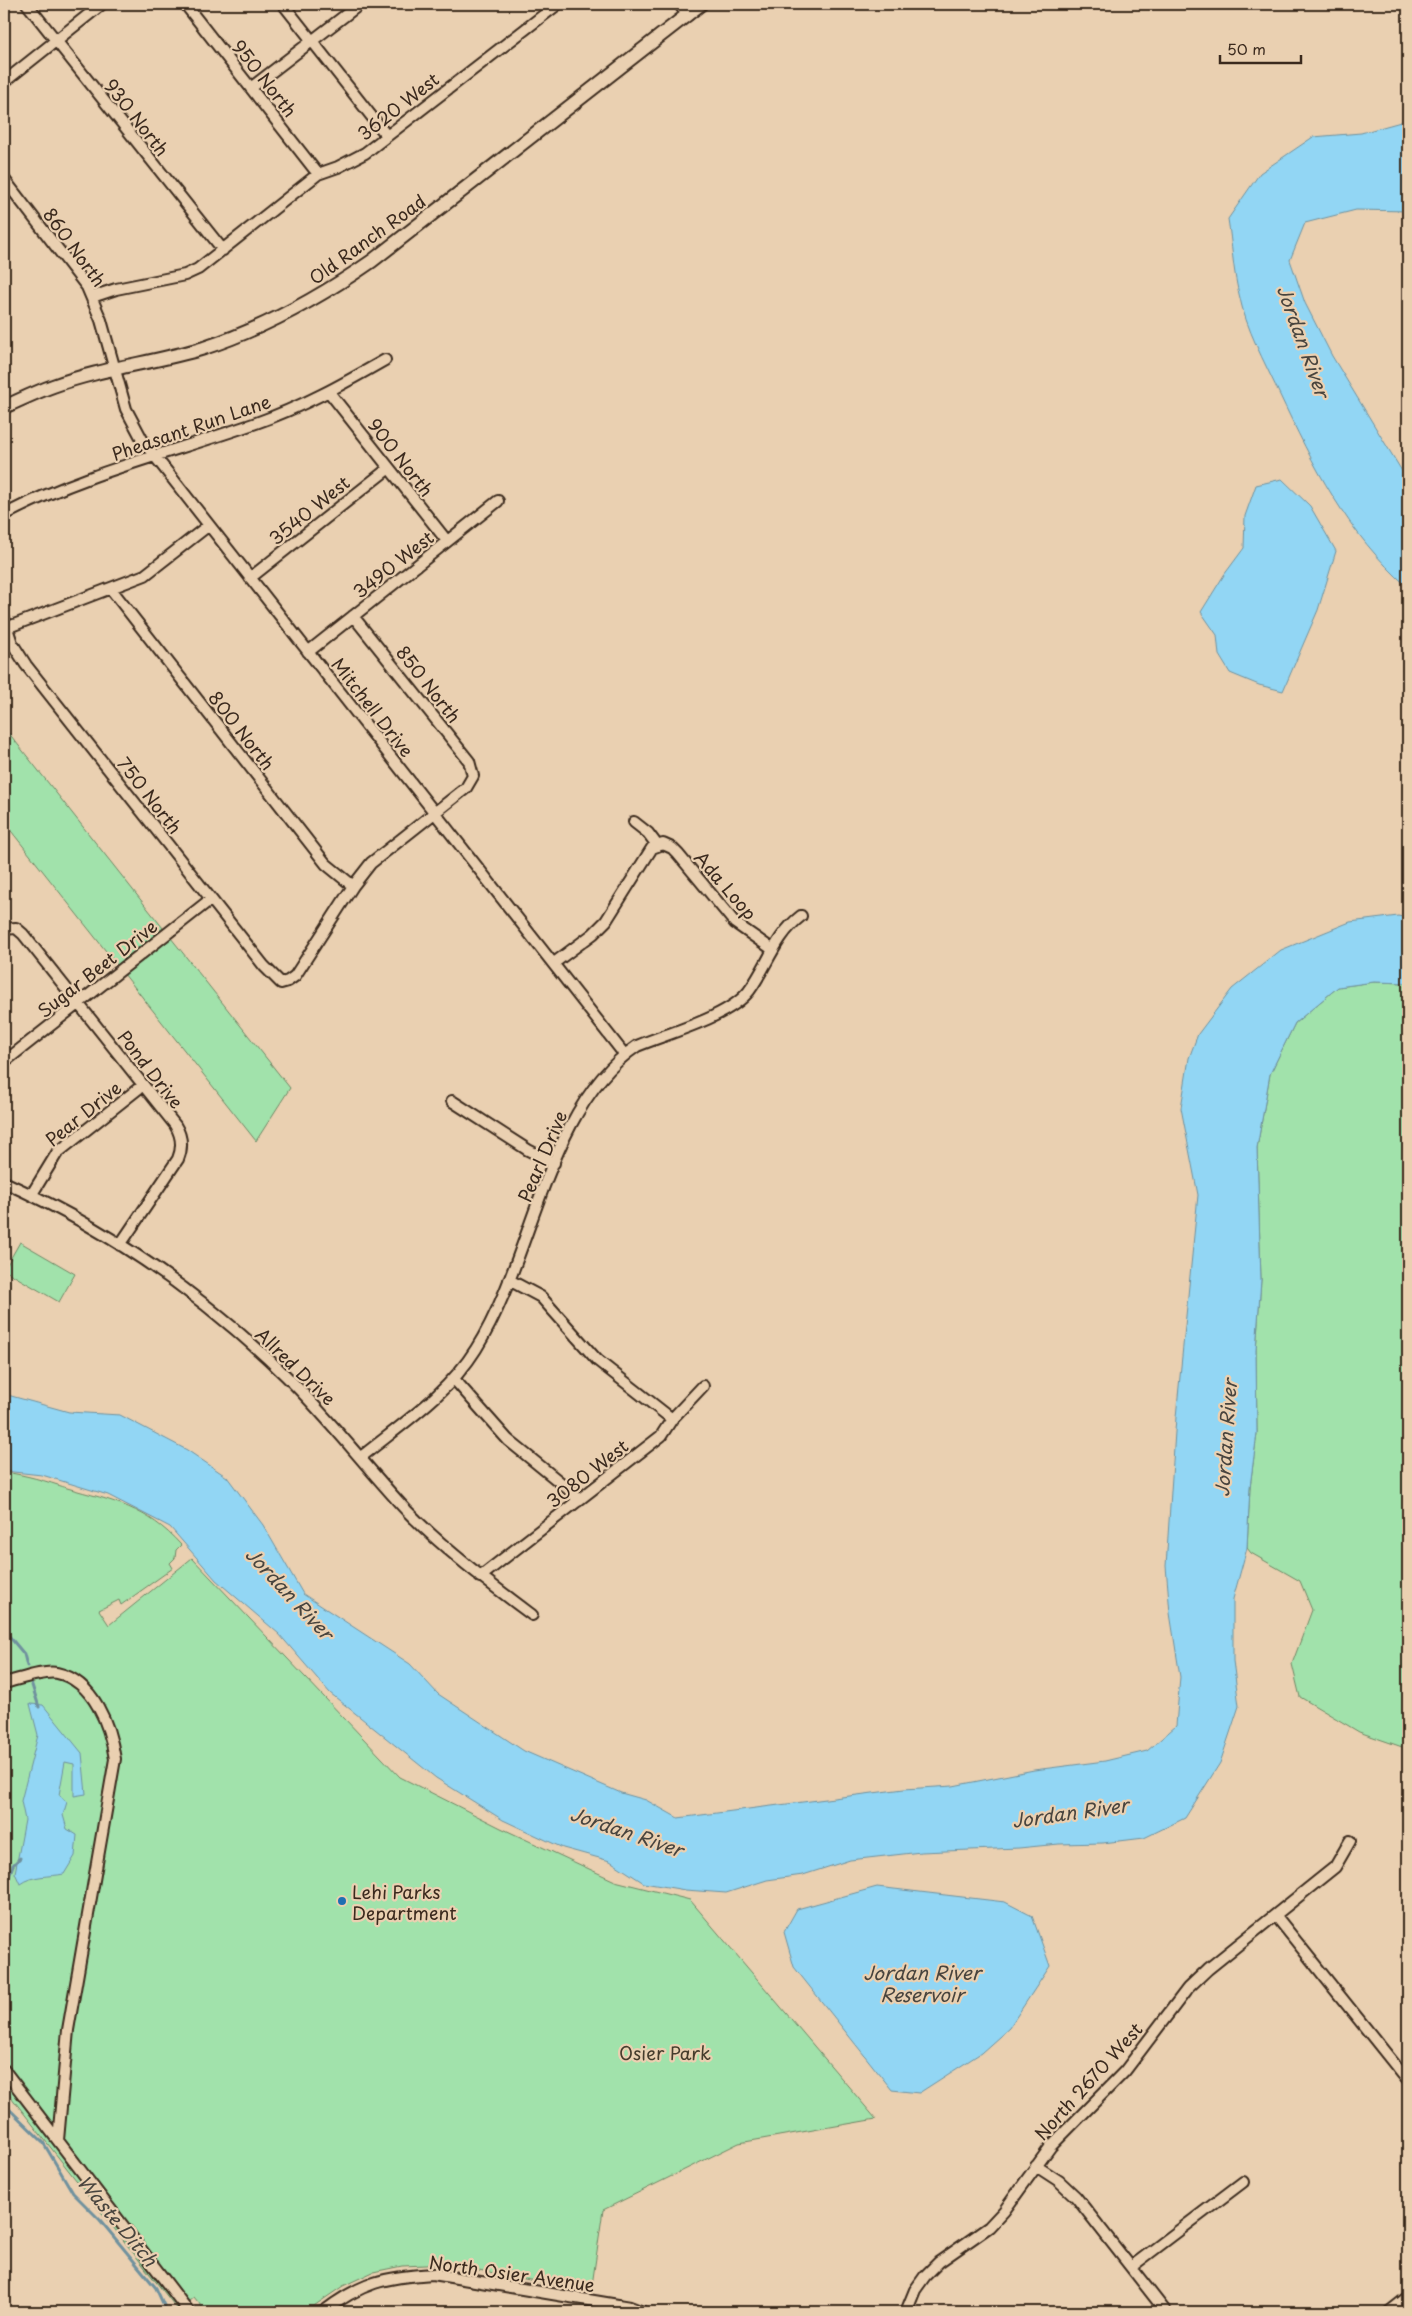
<svg xmlns="http://www.w3.org/2000/svg" width="1412" height="2316" font-family="'Playpen Sans',sans-serif">
<style>
.green{fill:#a1e2ab;stroke:#6e8664}
.water{fill:#92d6f4;stroke:#6f919e}
.lines{fill:none;stroke-linecap:round;stroke-linejoin:round}
.stream{stroke:#6f919e;stroke-width:3}
.minor-casing{stroke:#3b2a1e;stroke-width:14}
.tertiary-casing{stroke:#3b2a1e;stroke-width:16}
.minor{stroke:#ead0b1;stroke-width:10}
.tertiary{stroke:#ead0b1;stroke-width:12}
.poi-dot{fill:#1f6fb2;stroke:#ead0b1;stroke-width:2}
.labels{text-anchor:middle;dominant-baseline:central;stroke-width:4.5;stroke-linejoin:round;paint-order:stroke}
.street-label{font-size:18px;fill:#3b2a1e;stroke:#ead0b1}
.poi-label{font-size:18px;fill:#3b2a1e;stroke:#ead0b1;text-anchor:start}
.park-label{font-size:18px;fill:#453c2c;stroke:#ead0b1}
.water-label{font-size:19px;font-style:italic;fill:#48443e;stroke:#ead0b1}
</style>
<rect width="100%" height="100%" fill="#ead0b1"/>
<filter id="ink" filterUnits="userSpaceOnUse"><feTurbulence type="fractalNoise" baseFrequency=".02" numOctaves="2"/><feDisplacementMap in="SourceGraphic" scale="10" xChannelSelector="R" yChannelSelector="G"/><feConvolveMatrix kernelMatrix="1 2 1 2 8 2 1 2 1" color-interpolation-filters="sRGB"/></filter>
<g filter="url(#ink)">
<path class="green" d="M4,727L163,928L117,965L4,822Z
M171,938L290,1088L256,1141L124,974Z
M1374,982L1408,983V1749L1359,1732L1300,1697L1292,1664L1312,1610L1300,1581L1251,1553L1247,1548L1250,1487L1257,1433L1256,1350L1261,1280L1257,1148L1270,1074L1295,1023L1338,987Z
M20,1242L75,1274L59,1302L4,1270Z
M4,1472C26,1475 46,1481 67,1488C113,1501 147,1507 181,1545L176,1550L175,1558L170,1563L173,1568L121,1605L119,1600L99,1610L109,1625L192,1558L400,1777L501,1828L615,1881L690,1900L876,2119L739,2143L603,2210L591,2292L448,2264L402,2266L373,2272L343,2286L305,2312H206L194,2297L178,2310L4,2088Z"/>
<path class="water" d="M1408,120V211L1356,210L1305,223L1290,260L1305,303L1332,356L1408,481V587C1347,534 1313,465 1279,393C1264,361 1246,329 1239,294C1233,270 1232,244 1228,219L1260,173L1313,137L1361,133Z
M1282,479L1310,506L1336,551L1318,610L1283,691L1259,685L1230,673L1219,655L1217,635L1201,612L1224,575L1244,548L1245,516L1256,485Z
M1398,916L1408,918V983L1374,982L1338,987L1295,1023L1270,1074L1257,1148L1261,1280L1256,1350L1257,1433L1250,1487L1247,1548L1233,1599V1661L1239,1706L1220,1763L1185,1818L1144,1838L1103,1843L1059,1844L1019,1848L921,1852L850,1860L803,1875L767,1880L726,1893L685,1890L644,1883L610,1861L563,1848L503,1820L436,1778L330,1693L279,1634L216,1580L170,1527L108,1495L42,1475L4,1471V1394L69,1412L120,1415L187,1450L227,1477L263,1525L303,1594L410,1664L438,1694L524,1751L621,1793L646,1800L678,1818L904,1789L953,1786L1034,1770L1105,1761L1147,1751L1176,1726L1180,1677L1170,1613L1166,1566L1176,1417L1198,1195L1181,1108L1189,1058L1198,1034L1232,989L1281,950L1350,922Z
M30,1704L43,1705L82,1753L86,1794L74,1796V1764L65,1762L59,1795L67,1802L63,1815L67,1829L77,1835L75,1856L64,1874C49,1877 32,1875 20,1884L15,1873L25,1820L21,1801L38,1735Z
M877,1887L1005,1902L1032,1916L1050,1966L1009,2028L981,2053L919,2093L892,2090L794,1967L784,1932L797,1909Z"/>
<g class="lines">
<path class="stream" d="M4,1630L24,1654L27,1666
M31,1682L39,1707
M4,1890L13,1865L20,1858
M4,2104L43,2142L73,2193L100,2220L156,2288L167,2312"/>
<defs>
<path id="minor" d="M27,4L223,250
M185,4L318,174
M283,4L387,136
M679,4L688,15
M4,82L102,4
M252,87L360,4
M4,179L87,287L101,320L126,409L143,441L624,1054
M92,297L116,289L185,275L198,269L318,174L338,167L365,153L558,4
M329,392L447,541
M4,515C84,473 171,453 256,423C302,407 343,384 385,360
M250,578L389,468
M111,589L326,864L353,886
M4,619L12,643L26,665L264,966L281,983L288,981L295,976L353,886L371,863L466,788L473,776L469,761L353,616
M6,628L145,575L209,525
M308,652L498,501
M634,822L648,833L657,845
M4,929L16,928L23,934L175,1125C182,1136 183,1147 178,1159L120,1245
M554,963L593,934L606,921L652,848L663,844L672,848L678,854L735,923L772,949
M4,1062L211,899
M452,1101L528,1150L554,1163
M4,1182C108,1229 204,1296 286,1376C329,1418 366,1467 407,1511C445,1550 488,1582 532,1615
M32,1194L57,1153L143,1085
M509,1280L541,1297L597,1360L672,1419
M454,1379L508,1440L572,1492L578,1501
M361,1457C402,1424 448,1394 476,1349C533,1259 546,1107 637,1046C668,1033 729,1017 749,991C768,965 775,936 801,916
M480,1577L661,1436L672,1419L703,1386
M4,1683C18,1680 44,1670 57,1673C94,1681 110,1726 115,1759L68,2030L58,2140
M1276,1916L1408,2081
M4,2070L189,2312
M1036,2166L1059,2181L1076,2197L1166,2312
M1131,2267L1243,2182
M323,2312C362,2282 385,2277 433,2274L630,2307L643,2312
M906,2312L915,2290L925,2276L939,2262L989,2227L1004,2211L1051,2146L1125,2071L1188,1988L1208,1969L1335,1867L1350,1841
M1389,2312L1408,2297"/>
<path id="tertiary" d="M4,407C20,400 36,392 53,386C102,368 154,363 204,348C265,328 319,298 372,261L701,4"/>
</defs>
<use href="#minor" class="minor-casing"/>
<use href="#tertiary" class="tertiary-casing"/>
<use href="#minor" class="minor"/>
<use href="#tertiary" class="tertiary"/>
</g>
</g>
<circle class="poi-dot" cx="342" cy="1901" r="5"/>
<g class="labels">
<g class="street-label">
<text transform="translate(265 78) rotate(52)">950 North</text>
<text transform="translate(398 106) rotate(-38)">3620 West</text>
<text transform="translate(137 117) rotate(52)">930 North</text>
<text transform="translate(367 239) rotate(-36)">Old Ranch Road</text>
<text transform="translate(75 247) rotate(54)">860 North</text>
<text transform="translate(191 427) rotate(-19)">Pheasant Run Lane</text>
<text transform="translate(401 457) rotate(52)">900 North</text>
<text transform="translate(309 510) rotate(-39)">3540 West</text>
<text transform="translate(393 564) rotate(-38)">3490 West</text>
<text transform="translate(429 684) rotate(52)">850 North</text>
<text transform="translate(373 707) rotate(52)">Mitchell Drive</text>
<text transform="translate(242 730) rotate(52)">800 North</text>
<text transform="translate(150 795) rotate(52)">750 North</text>
<text transform="translate(726 885) rotate(49)">Ada Loop</text>
<text transform="translate(97 968) rotate(-38)">Sugar Beet Drive</text>
<text transform="translate(151 1069) rotate(52)">Pond Drive</text>
<text transform="translate(83 1113) rotate(-39)">Pear Drive</text>
<text transform="translate(542 1156) rotate(-67)">Pearl Drive</text>
<text transform="translate(296 1366) rotate(44)">Allred Drive</text>
<text transform="translate(587 1473) rotate(-38)">3080 West</text>
<text transform="translate(1088 2081) rotate(-48)">North 2670 West</text>
<text transform="translate(512 2273) rotate(8)">North Osier Avenue</text>
</g>
<g class="poi-label">
<text x="352" y="1891">Lehi Parks<tspan x="352" dy="21">Department</tspan></text>
</g>
<g class="park-label">
<text x="665" y="2052">Osier Park</text>
</g>
<g class="water-label">
<text transform="translate(1304 341) rotate(70)">Jordan River</text>
<text transform="translate(1225 1438) rotate(-86)">Jordan River</text>
<text transform="translate(290 1593) rotate(47)">Jordan River</text>
<text transform="translate(1070 1812) rotate(-8)">Jordan River</text>
<text transform="translate(627 1831) rotate(19)">Jordan River</text>
<text x="922" y="1972">Jordan River<tspan x="922" dy="22">Reservoir</tspan></text>
<text transform="translate(118 2220) rotate(50)">Waste Ditch</text>
</g>
</g>
<rect width="1412" height="2316" fill="none" stroke="#ead0b1" stroke-width="20"/>
<rect x="10" y="10" width="1392" height="2296" fill="none" stroke="#3b2a1e" stroke-width="2" filter="url(#ink)"/>
<path d="M1220 55v8h81v-8" fill="none" stroke="#3b2a1e" stroke-width="2.5"/>
<text x="1227" y="55" font-size="15" fill="#3b2a1e" stroke="#ead0b1" stroke-width="4" paint-order="stroke">50 m</text>
</svg>
